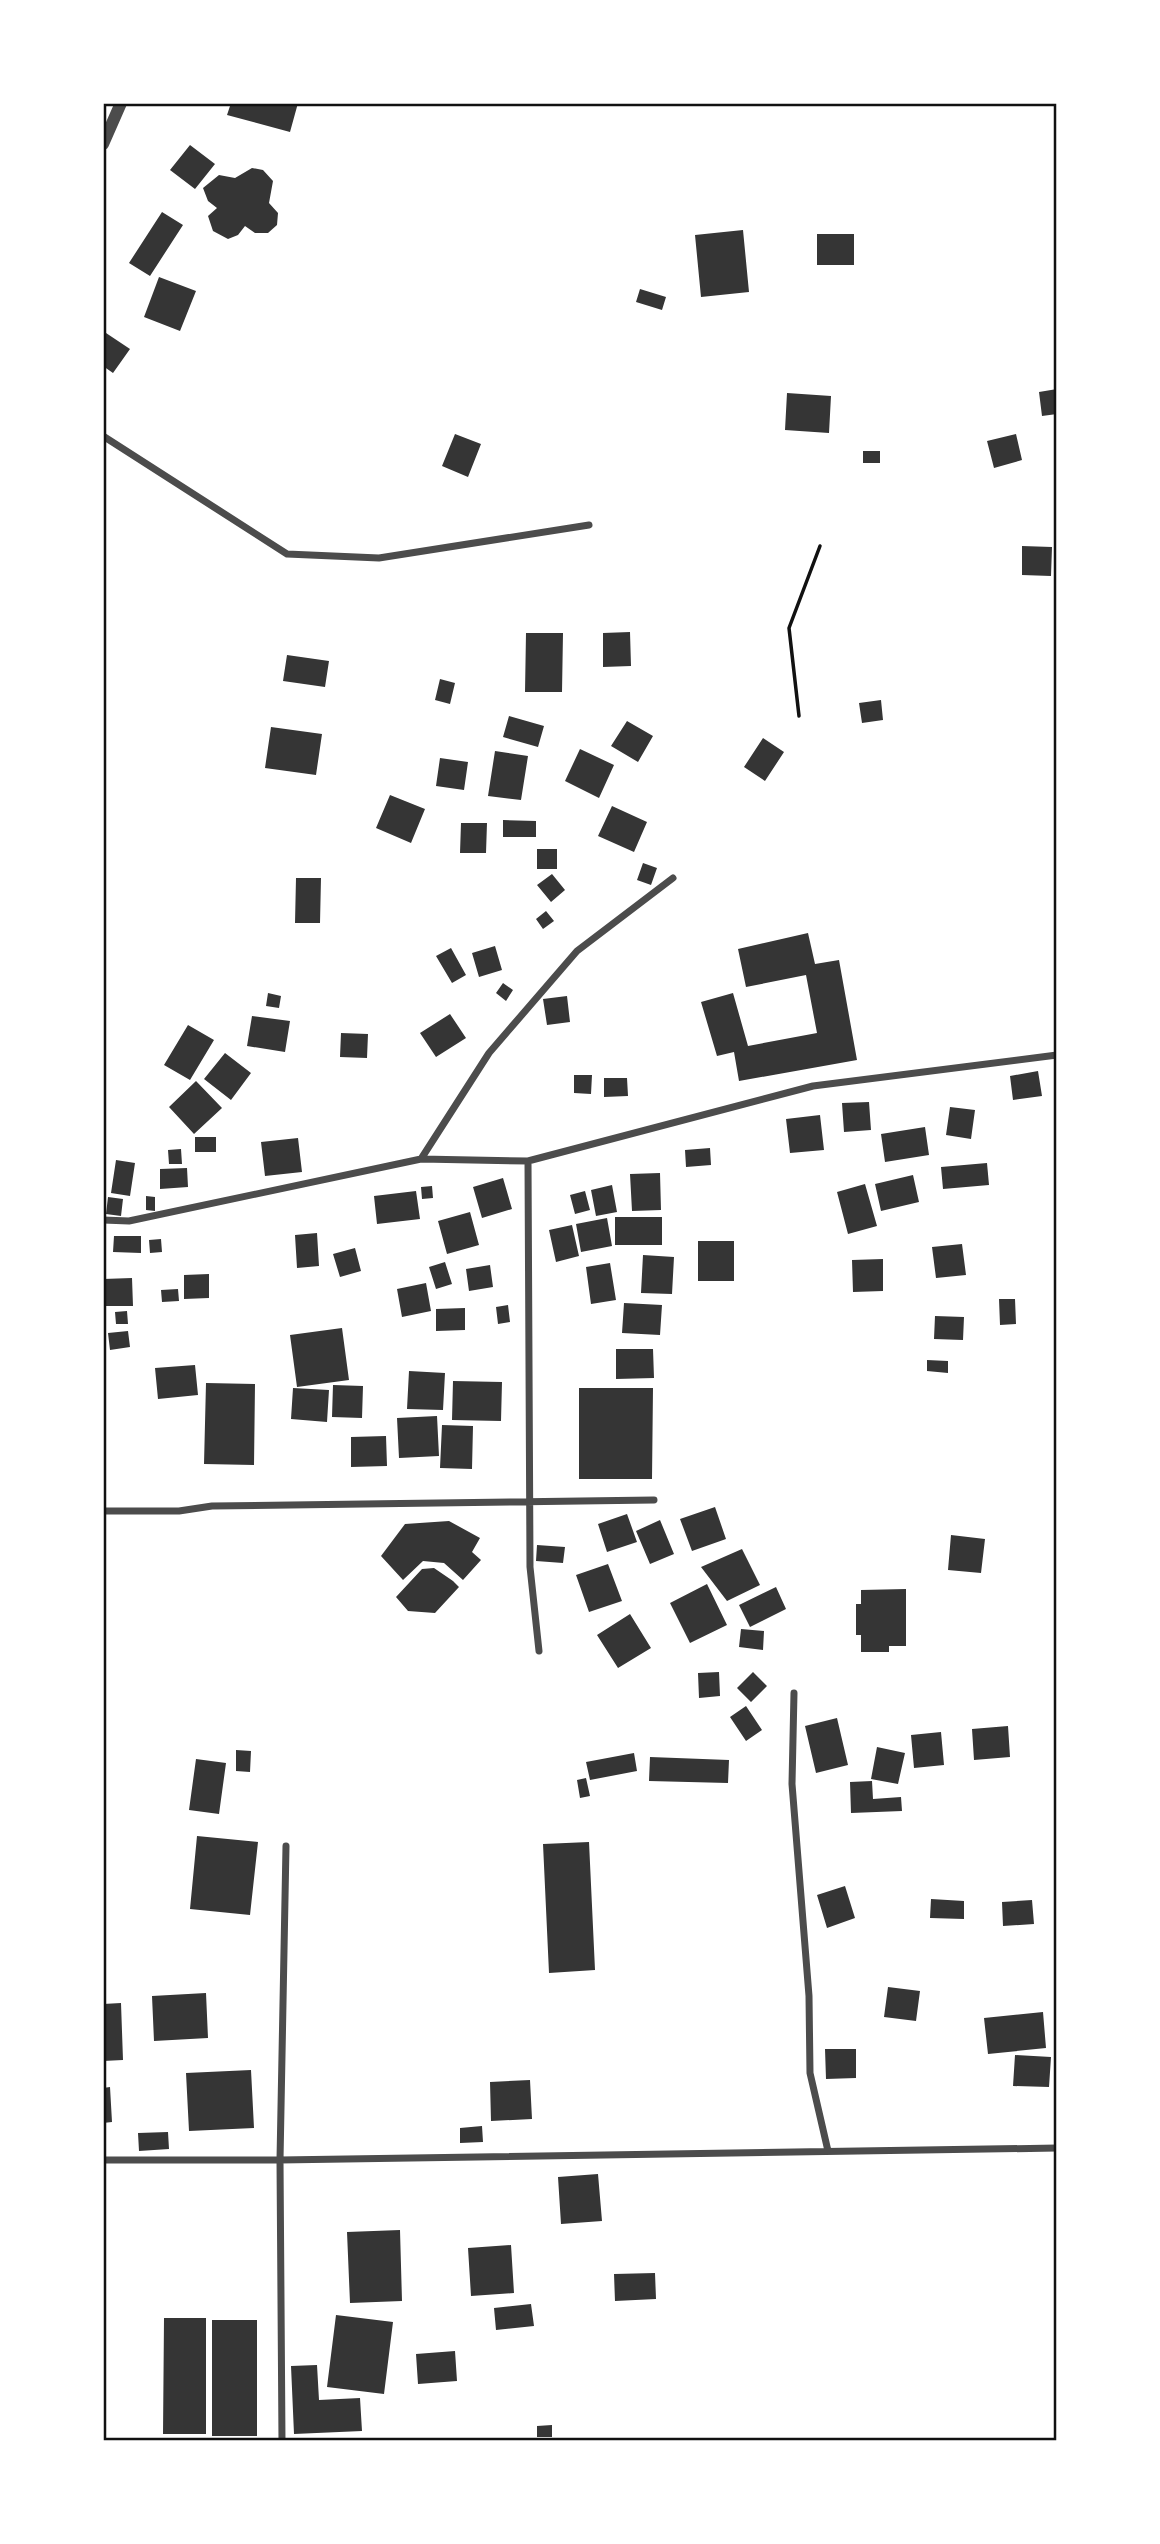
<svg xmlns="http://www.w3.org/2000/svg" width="1160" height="2544" font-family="'PT Sans',sans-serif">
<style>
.building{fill:#353535}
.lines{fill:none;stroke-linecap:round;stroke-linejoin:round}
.path{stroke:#111;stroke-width:3.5}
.minor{stroke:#4c4c4c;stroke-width:7}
.tertiary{stroke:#4c4c4c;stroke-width:12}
.neatline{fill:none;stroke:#111;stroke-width:2.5}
</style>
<rect width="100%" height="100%" fill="#fff"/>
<path class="building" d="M231,103H298L290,132L227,115Z
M190,145L215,164L195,189L170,170Z
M252,168L263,170L273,181L269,203L278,213L277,225L268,233H255L245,226L238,235L228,239L213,231L208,216L217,208L208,201L203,188L219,175L235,178Z
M162,212L183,225L150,276L129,263Z
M743,230L749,292L701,297L695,235Z
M817,234H854V265H817Z
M159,277L196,291L180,331L144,317Z
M640,289L666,297L662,310L636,302Z
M103,331L130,349L113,373L103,366Z
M1057,389V414L1042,416L1039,392Z
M787,393L831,396L829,433L785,430Z
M455,434L481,444L468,477L442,466Z
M1016,434L1022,460L994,468L987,441Z
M863,451H880V463H863Z
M1022,546L1052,547L1051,576L1022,575Z
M630,632L631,666L603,667V633Z
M526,633H563L562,692H525Z
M287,655L329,661L325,687L283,681Z
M440,679L455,683L450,704L435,700Z
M881,700L883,720L862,723L859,703Z
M509,716L544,726L538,747L503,737Z
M627,721L653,736L638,762L611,746Z
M271,727L322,734L316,775L265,768Z
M763,738L784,752L765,781L744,767Z
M580,749L614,765L599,798L565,781Z
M495,751L528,756L521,800L488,796Z
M440,758L468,762L464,790L436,786Z
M390,795L425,809L411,843L376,828Z
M612,806L647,822L634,852L598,836Z
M503,820L536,821V837H503Z
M461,823H487L486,853H460Z
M537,849H557V869H537Z
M643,863L657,868L651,885L637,880Z
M552,874L565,890L551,902L537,885Z
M296,878H321L320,923H295Z
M546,911L554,921L543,929L536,919Z
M808,933L815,964L839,960L857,1060L739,1081L734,1052L717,1056L701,1002L733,993L748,1046L817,1033L806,975L746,987L738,949Z
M495,946L502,970L479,977L472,953Z
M451,948L466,975L452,983L436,956Z
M503,983L513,990L506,1001L496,993Z
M268,993L281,996L279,1008L266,1006Z
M567,996L570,1022L547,1025L543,999Z
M450,1014L466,1038L436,1057L420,1033Z
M252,1016L290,1021L285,1052L247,1046Z
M188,1025L214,1040L190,1080L164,1065Z
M341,1033L368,1034L367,1058L340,1057Z
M225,1053L251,1073L231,1100L204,1079Z
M1038,1071L1042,1096L1013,1100L1010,1076Z
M574,1075H592L591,1094L574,1093Z
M604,1078H627L628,1096L604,1097Z
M196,1081L222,1108L194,1134L169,1107Z
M869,1102L871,1130L844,1132L842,1103Z
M950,1107L975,1110L971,1139L946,1135Z
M820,1115L824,1150L790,1153L786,1119Z
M925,1127L929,1155L885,1162L881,1134Z
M195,1137H216V1152H195Z
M298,1138L302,1172L265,1176L261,1142Z
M710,1148L711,1165L686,1167L685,1150Z
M181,1149L182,1164H169L168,1150Z
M116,1160L135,1163L130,1196L111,1193Z
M987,1163L989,1185L943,1189L941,1167Z
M187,1168L188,1187L160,1189V1169Z
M660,1173L661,1210L632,1211L630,1174Z
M913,1175L919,1202L881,1211L875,1184Z
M503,1178L512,1209L482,1218L473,1187Z
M865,1184L877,1226L848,1234L837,1192Z
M612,1185L617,1212L596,1216L591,1190Z
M432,1186L433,1198L422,1199L421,1187Z
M416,1191L420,1219L377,1224L374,1196Z
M585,1191L590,1210L575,1214L570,1195Z
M146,1196L155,1197V1211L146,1210Z
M108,1197L123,1199L121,1216L106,1214Z
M470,1212L479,1245L447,1254L438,1221Z
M615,1217H662V1245H615Z
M607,1218L612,1246L581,1252L576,1224Z
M572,1225L579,1256L556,1262L549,1230Z
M317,1233L319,1266L297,1268L295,1235Z
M114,1236H141V1253L113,1252Z
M161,1239L162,1252L150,1253L149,1240Z
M698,1241H734V1281H698Z
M962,1244L966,1275L936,1278L932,1247Z
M355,1248L361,1271L340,1277L333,1254Z
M643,1255L674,1257L672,1294L641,1293Z
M883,1259V1291L853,1292L852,1260Z
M445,1262L452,1284L436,1289L429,1267Z
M610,1263L616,1300L591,1304L586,1267Z
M490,1265L493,1287L469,1291L466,1269Z
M209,1274V1298L184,1299V1275Z
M132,1278L133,1306H104L103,1279Z
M426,1283L431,1311L402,1317L397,1289Z
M178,1289L179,1301L162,1302L161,1290Z
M999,1299H1015L1016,1324L1000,1325Z
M624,1303L662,1305L660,1335L622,1333Z
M508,1305L510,1322L498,1324L496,1307Z
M465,1308V1330L436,1331V1309Z
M127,1311L128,1324H116L115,1312Z
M935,1316L964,1317L963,1340L934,1339Z
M342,1328L349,1380L297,1387L290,1335Z
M128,1331L130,1347L110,1350L108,1333Z
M616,1349H653L654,1378L616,1379Z
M927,1360L948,1361V1373L927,1371Z
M195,1365L198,1395L158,1399L155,1368Z
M409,1371L445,1373L443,1410L407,1409Z
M453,1381L502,1382L501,1421L452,1420Z
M206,1383L255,1384L254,1465L204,1464Z
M333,1385L363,1386L362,1418L332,1417Z
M293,1388L329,1390L327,1422L291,1419Z
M579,1388H653L652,1479H579Z
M437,1416L439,1456L399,1458L397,1418Z
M442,1425L473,1426L472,1469L440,1468Z
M386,1436L387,1466L351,1467V1437Z
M715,1507L726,1539L692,1551L680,1519Z
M627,1514L637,1542L607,1552L598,1524Z
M660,1520L674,1554L650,1564L636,1531Z
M449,1521L480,1538L472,1552L481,1560L463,1580L444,1563L423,1561L403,1580L381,1556L405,1524Z
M951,1535L985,1539L981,1573L948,1570Z
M537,1545L565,1547L563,1563L536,1561Z
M742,1549L760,1585L727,1601L701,1567Z
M608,1564L622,1601L589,1612L576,1575Z
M434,1568L453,1581L459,1587L435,1613L408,1611L396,1597L422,1569Z
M707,1584L727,1625L690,1643L670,1603Z
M776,1587L786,1609L750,1627L739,1605Z
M906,1589V1646H889V1652H861V1635H856V1604H861V1590Z
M630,1614L651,1648L618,1668L597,1635Z
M741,1629L764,1631L763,1650L739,1647Z
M719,1672L720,1696L699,1698L698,1673Z
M753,1672L767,1686L751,1702L737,1688Z
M746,1706L762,1730L746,1741L730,1717Z
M837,1718L848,1765L816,1773L805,1726Z
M1008,1726L1010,1757L974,1760L972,1729Z
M941,1732L944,1765L914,1768L911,1735Z
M877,1747L905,1753L898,1784L871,1779Z
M236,1750L251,1751L250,1772L236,1771Z
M634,1753L637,1771L590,1780L586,1762Z
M650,1757L729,1760L728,1783L649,1781Z
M196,1759L226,1763L219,1814L189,1810Z
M586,1778L590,1796L580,1798L577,1780Z
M872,1781L873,1799L901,1797L902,1811L851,1813L850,1782Z
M197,1836L258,1842L250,1915L190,1909Z
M589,1842L595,1970L549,1973L543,1844Z
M845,1886L855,1918L827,1928L817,1895Z
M931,1899L964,1901V1919L930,1918Z
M1032,1900L1034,1924L1003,1926L1002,1902Z
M888,1987L920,1991L916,2021L884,2017Z
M206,1993L208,2038L154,2041L152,1996Z
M121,2003L123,2060L103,2061V2004Z
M1043,2012L1046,2048L988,2054L984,2018Z
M825,2049H856V2078L826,2079Z
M1015,2055L1051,2057L1049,2087L1013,2086Z
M251,2070L254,2128L189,2131L186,2073Z
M530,2080L532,2119L491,2121L490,2082Z
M110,2087L112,2122L103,2123V2088Z
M482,2126L483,2142L460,2143V2128Z
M168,2132L169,2149L139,2151L138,2133Z
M598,2174L602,2221L561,2224L558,2177Z
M400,2230L402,2301L350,2303L347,2232Z
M511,2245L514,2293L471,2296L468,2248Z
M655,2273L656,2299L615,2301L614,2274Z
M531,2304L534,2326L496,2330L494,2308Z
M336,2315L393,2322L384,2394L327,2387Z
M164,2318H206V2434H163Z
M212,2320H257V2436H212Z
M455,2351L457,2381L418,2384L416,2354Z
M317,2365L319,2400L360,2398L362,2431L294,2434L291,2366Z
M552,2425V2437H537V2426Z"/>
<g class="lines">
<path class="path" d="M799,716L789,628L820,546"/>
<path class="minor" d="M103,436L287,554L379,558L589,525
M421,1159L489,1053L577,951L673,878
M528,1161L530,1567L539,1651
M103,1220L129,1221L421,1159L528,1161L813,1086L1057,1055
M103,1511H179L212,1506L654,1500
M794,1693L792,1784L809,1996L810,2073L828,2151
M103,2160H280L1057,2148
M282,2441L280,2160L286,1846"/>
<path class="tertiary" d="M103,144L121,103"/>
</g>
<rect width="1160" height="2544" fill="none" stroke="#ffffff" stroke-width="210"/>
<rect x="105" y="105" width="950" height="2334" class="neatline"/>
</svg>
